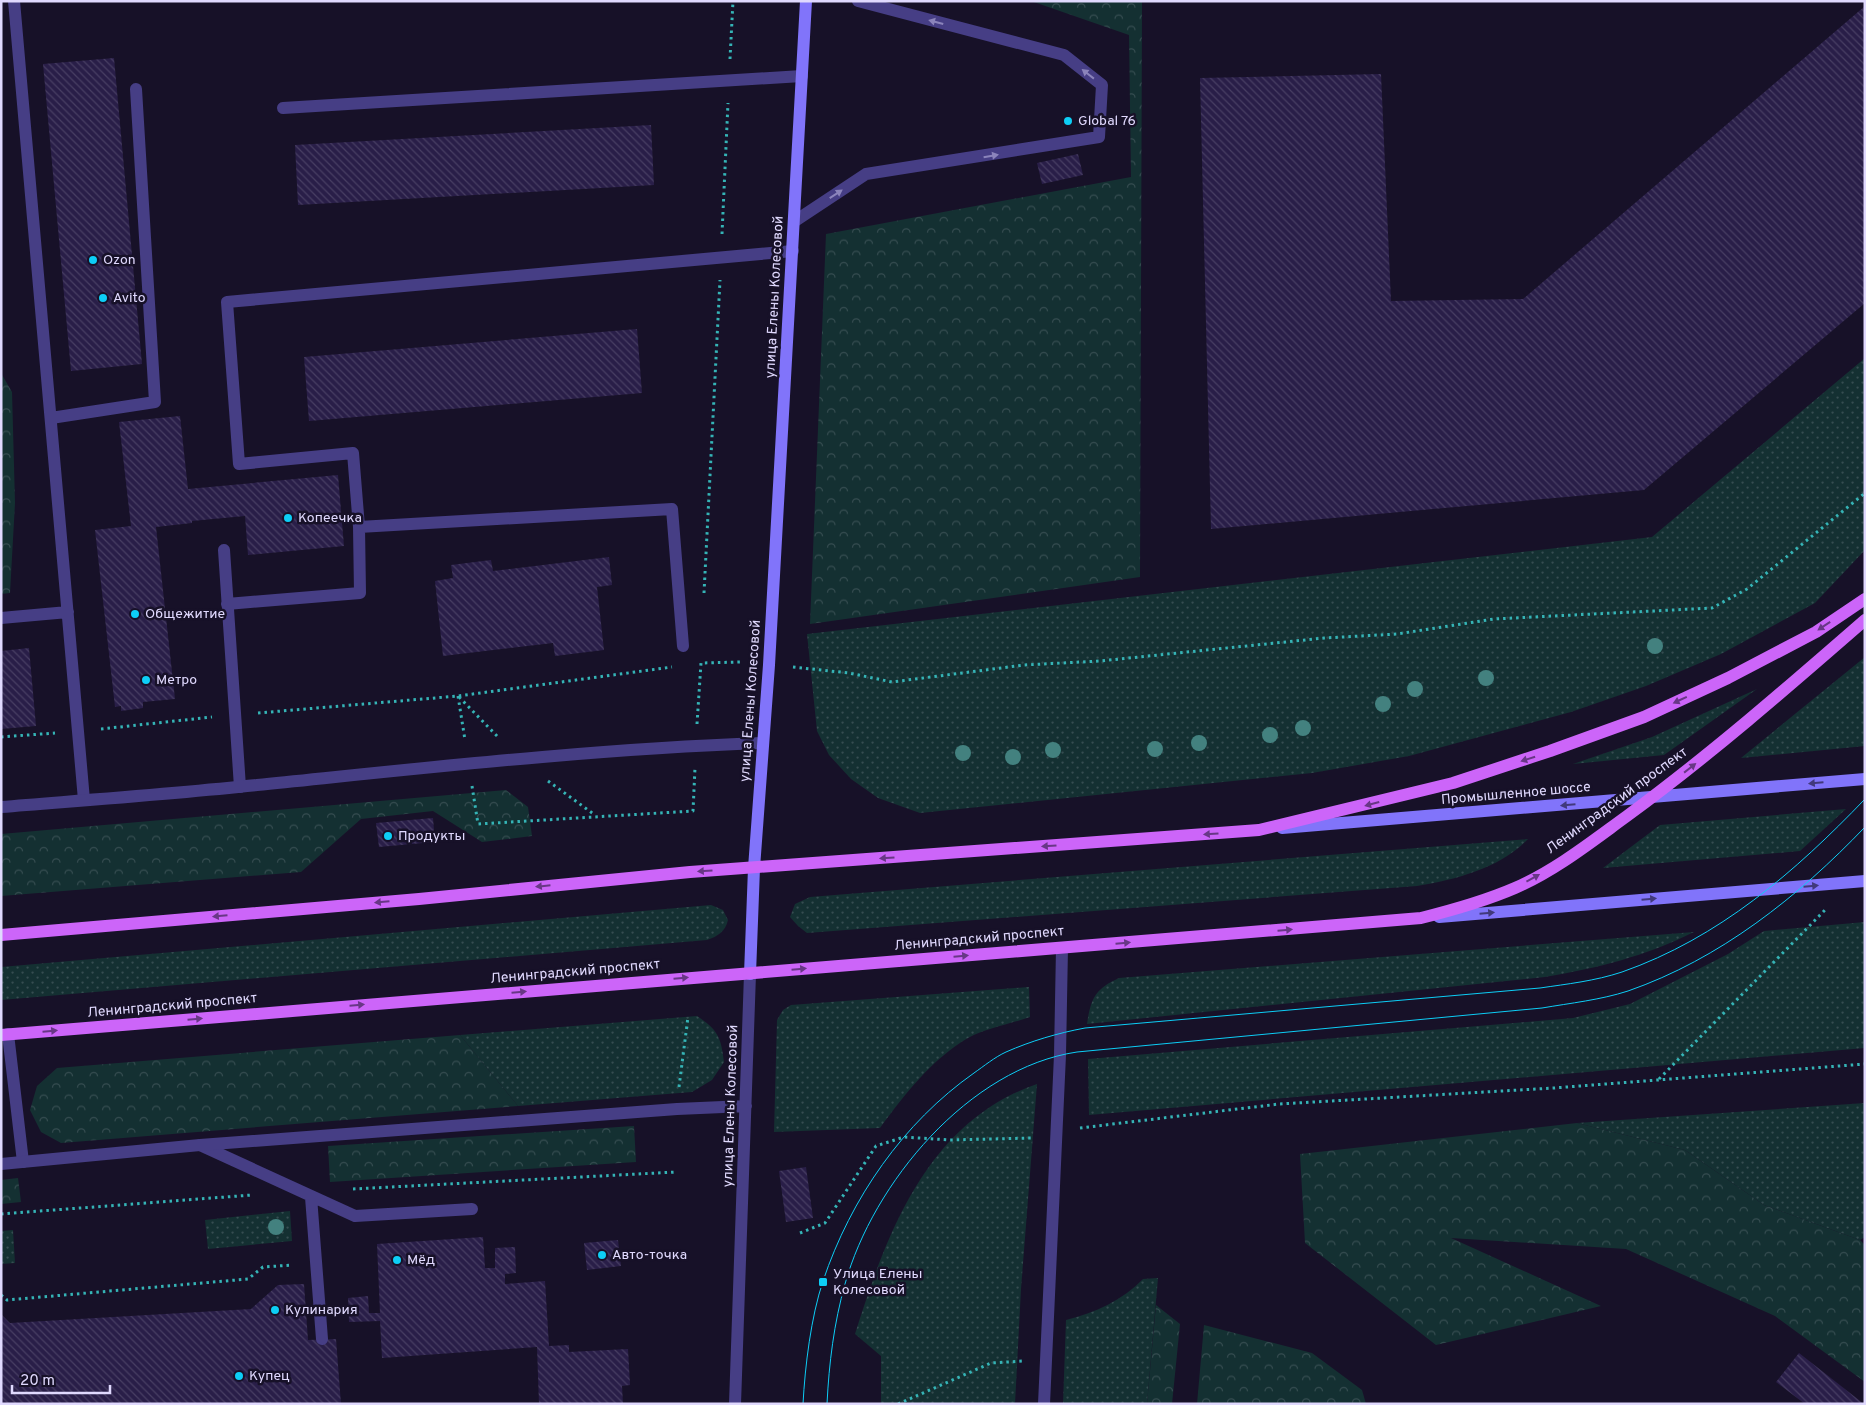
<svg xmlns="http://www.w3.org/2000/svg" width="1866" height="1405" font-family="Overpass,sans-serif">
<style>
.grass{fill:url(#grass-dots)}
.forest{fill:url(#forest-crowns)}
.building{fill:url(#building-back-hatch)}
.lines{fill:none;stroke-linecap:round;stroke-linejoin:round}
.path{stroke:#35b4b6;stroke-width:3;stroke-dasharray:2.5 4;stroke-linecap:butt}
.lane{stroke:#463e85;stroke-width:12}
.street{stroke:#463e85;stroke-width:12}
.secondary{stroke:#8174fa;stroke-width:12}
.primary{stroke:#cc65f9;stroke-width:12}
.tram{stroke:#0dcef6;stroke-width:1}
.tree{fill:#43817f}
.oneway{fill:#8b84bb}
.oneway2{fill:#683786}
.oneway3{fill:#41397c}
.poi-dot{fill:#0dcef6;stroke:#171128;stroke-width:2}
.labels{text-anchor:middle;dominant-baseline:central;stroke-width:5;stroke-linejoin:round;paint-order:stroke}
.poi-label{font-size:14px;fill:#e0d9fe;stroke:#171128;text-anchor:start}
.street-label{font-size:14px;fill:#e0d9fe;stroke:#171128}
</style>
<defs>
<pattern id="grass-dots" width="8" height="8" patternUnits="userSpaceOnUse" patternTransform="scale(1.25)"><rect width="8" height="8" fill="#143032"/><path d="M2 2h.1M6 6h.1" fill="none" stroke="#364d51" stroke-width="1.8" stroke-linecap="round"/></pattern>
<pattern id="forest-crowns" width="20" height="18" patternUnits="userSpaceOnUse" patternTransform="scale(1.25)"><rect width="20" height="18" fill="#143032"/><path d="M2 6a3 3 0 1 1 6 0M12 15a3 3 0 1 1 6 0" fill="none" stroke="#364d51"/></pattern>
<pattern id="building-back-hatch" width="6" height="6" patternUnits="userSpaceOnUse" patternTransform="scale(1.25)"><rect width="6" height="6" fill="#291e48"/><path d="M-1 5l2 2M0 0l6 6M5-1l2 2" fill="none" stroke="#483e63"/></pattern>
</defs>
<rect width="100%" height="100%" fill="#171128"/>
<path class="grass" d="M1865,358V550L1815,603L1721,654L1646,686L1571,712L1409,756L1312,773L920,813L878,798L851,779L829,755L817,731L807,634L1652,537Z
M1865,657V746L1741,758Z
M1757,689L1664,755L1573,764L1652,737Z
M1846,809L1800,851L1603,868L1660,825Z
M1528,839C1501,868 1455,880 1417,886L807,933L798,926L790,917L795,904L810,897Z
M711,905L723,910L728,920C725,932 718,936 707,940L1,1000V967Z
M1865,922V1048L1089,1115L1088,1059L1573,1018L1630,1004L1728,954L1764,931Z
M1694,932C1646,956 1598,968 1545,977L1087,1024C1091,998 1095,989 1119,978Z
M1029,987L1030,1017C1010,1024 987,1028 968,1038C932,1059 905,1094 880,1128L774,1132L777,1020L783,1010L791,1005Z
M697,1016C718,1030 721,1037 724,1062L712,1080L692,1092L518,1106L460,1035Z
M1037,1084L1021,1289L1015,1404H881V1356L855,1334C887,1233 927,1122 1037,1084Z
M1865,1103V1237L1860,1240L1764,1205L1685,1150L1577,1123Z
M290,1211L292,1241L208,1249L205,1220Z
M13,1230L15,1263L1,1264V1231Z
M1158,1278L1147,1404H1063L1066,1320C1095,1313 1123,1300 1143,1279Z"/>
<path class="forest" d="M1031,1H1142L1140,577L810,624L826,234L1131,177L1129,35Z
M1,373L12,392L15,503L10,593L1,594Z
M506,790L528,807L532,836L482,842L433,811L361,819L301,872L1,896V834Z
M460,1035L518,1106L61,1143L41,1132L30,1110L37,1086L57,1068Z
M1577,1123L1685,1150L1764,1205L1860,1240L1865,1245V1382L1775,1316L1626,1249L1451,1238L1601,1306L1436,1345L1305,1243L1300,1154Z
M634,1126L636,1162L330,1182L328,1146Z
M18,1178L21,1202L1,1204V1180Z
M1156,1305L1180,1324L1172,1404H1147Z
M1204,1325L1312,1353L1362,1390L1366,1404H1197Z"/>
<path class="building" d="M1865,6V303L1644,490L1211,529L1200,78L1381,74L1391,301L1523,299Z
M114,58L142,364L71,371L43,64Z
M651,125L654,185L298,205L295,145Z
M1078,154L1083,175L1042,184L1037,163Z
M637,329L642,393L309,421L304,357Z
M180,416L188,489L338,475L344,546L248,555L245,516L192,521V523L156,527L175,699L143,702V708L121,711V706L115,707L95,530L131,526L119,422Z
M609,557L612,585L597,587L604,650L555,656L553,643L443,656L435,581L453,578L451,565L491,560L493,571Z
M29,648L36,726L1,729V651Z
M433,818L435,842L379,847L376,823Z
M806,1167L813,1218L786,1222L779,1171Z
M483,1237L485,1268H495V1248L515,1247L516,1273L505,1274V1284L545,1281L549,1346L569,1345V1352L628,1349L630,1385L622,1386L623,1404H539L537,1347L382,1358L380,1321L349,1322L348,1298L368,1296L369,1313H380L377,1244Z
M618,1240L621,1266L587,1270L584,1243Z
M304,1284L308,1340L336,1339L341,1404H1V1314L10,1323L251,1309L278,1285Z
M1799,1353L1864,1404H1805L1776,1382Z"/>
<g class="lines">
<path class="path" d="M730,59L733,1
M722,234L728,103
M704,593L720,280
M793,667L849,673L892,682L1024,665L1100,661L1324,638L1397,634L1494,619L1712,608L1747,589L1865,493
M458,696L465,740
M459,697L498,737
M258,713L458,696L672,667
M697,724L701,663L740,662
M101,729L212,717
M1,737L55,733
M548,781L595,815
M472,786L478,824L693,811L695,768
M1659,1079L1826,909
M679,1087L688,1017
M1080,1128L1279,1104L1554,1088L1865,1064
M353,1189L676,1172
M1,1214L252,1195
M800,1233L825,1223L876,1146L904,1137L950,1140L1032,1138
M1,1295L7,1300L248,1279L263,1267L293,1265
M898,1404L991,1363L1023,1361"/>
<path class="lane" d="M14,1L84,800
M283,108L802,76
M795,221L866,174L1099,137L1102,85L1064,55L858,1
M51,418L155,402L136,89
M359,527L672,509L683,646
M224,550L240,787
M227,604L360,593L359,527L353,453L239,464L227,302L793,251
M1,618L68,612
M8,1034L23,1162
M200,1145L355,1216L472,1209
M311,1197L322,1339"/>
<path class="street" d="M1,807C87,800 172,794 257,785C425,768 593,749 762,743
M1,1164L200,1145L677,1109L746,1106
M735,1404L750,974
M1044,1404L1060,1055L1062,948"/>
<path class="secondary" d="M1282,828L1865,779
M1439,917L1865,881
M750,974L754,868L769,665L806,1"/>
<path class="primary" d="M1,935L419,899L690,872L1259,830L1453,783L1550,751L1644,717L1728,678L1816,632L1865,599
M1,1035L1421,918C1453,910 1485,901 1515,888C1556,870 1591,842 1627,816C1710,755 1787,688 1865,620"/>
<path class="tram" d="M803,1404C805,1366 811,1317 823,1281C851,1198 903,1123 974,1073C984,1066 995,1057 1006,1052C1031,1041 1058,1033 1085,1028L1540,988C1567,984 1595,981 1622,972C1719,938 1795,872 1865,799
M827,1404C829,1363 834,1323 845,1284C873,1183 969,1068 1077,1052L1542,1008C1571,1003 1600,1000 1628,991C1720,959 1798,897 1865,827"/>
</g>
<g class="tree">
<circle cx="1655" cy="646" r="8"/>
<circle cx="1486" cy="678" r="8"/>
<circle cx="1415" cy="689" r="8"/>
<circle cx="1383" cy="704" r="8"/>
<circle cx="1303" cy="728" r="8"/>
<circle cx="1270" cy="735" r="8"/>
<circle cx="1199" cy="743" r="8"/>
<circle cx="1155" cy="749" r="8"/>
<circle cx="1053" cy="750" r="8"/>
<circle cx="963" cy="753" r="8"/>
<circle cx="1013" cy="757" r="8"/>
<circle cx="276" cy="1227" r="8"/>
</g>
<defs><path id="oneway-solid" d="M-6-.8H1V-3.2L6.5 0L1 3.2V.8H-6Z" transform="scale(1.25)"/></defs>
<g class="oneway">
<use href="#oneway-solid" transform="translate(936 22) rotate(-165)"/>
<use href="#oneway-solid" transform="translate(1088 74) rotate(-142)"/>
<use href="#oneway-solid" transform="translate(991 156) rotate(-10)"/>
<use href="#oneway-solid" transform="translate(836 194) rotate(-33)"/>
</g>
<g class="oneway2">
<use href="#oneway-solid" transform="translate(1824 626) rotate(146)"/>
<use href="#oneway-solid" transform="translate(1680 700) rotate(155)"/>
<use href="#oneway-solid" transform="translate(1528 759) rotate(162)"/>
<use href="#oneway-solid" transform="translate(1690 768) rotate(-38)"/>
<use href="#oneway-solid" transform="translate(1372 804) rotate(165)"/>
<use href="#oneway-solid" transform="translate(1211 834) rotate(176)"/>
<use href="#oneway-solid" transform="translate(1049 846) rotate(176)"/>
<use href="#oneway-solid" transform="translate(887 858) rotate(176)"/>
<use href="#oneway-solid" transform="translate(705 871) rotate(176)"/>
<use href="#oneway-solid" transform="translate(1533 878) rotate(-29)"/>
<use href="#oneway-solid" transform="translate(543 886) rotate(174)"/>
<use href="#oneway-solid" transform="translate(382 902) rotate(175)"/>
<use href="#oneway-solid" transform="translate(220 916) rotate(175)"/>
<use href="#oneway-solid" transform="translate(1285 930) rotate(-5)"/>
<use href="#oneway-solid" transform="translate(1123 943) rotate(-5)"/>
<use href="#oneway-solid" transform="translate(961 956) rotate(-5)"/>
<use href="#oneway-solid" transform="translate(799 969) rotate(-5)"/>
<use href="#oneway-solid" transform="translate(681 978) rotate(-5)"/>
<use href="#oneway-solid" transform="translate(519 992) rotate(-5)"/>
<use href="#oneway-solid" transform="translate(357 1005) rotate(-5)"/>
<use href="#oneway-solid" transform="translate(195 1019) rotate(-5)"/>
<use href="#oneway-solid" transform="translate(50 1031) rotate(-5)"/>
</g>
<g class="oneway3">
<use href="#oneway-solid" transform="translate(1816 783) rotate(175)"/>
<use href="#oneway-solid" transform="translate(1568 805) rotate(175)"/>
<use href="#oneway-solid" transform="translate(1811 886) rotate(-5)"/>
<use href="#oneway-solid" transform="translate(1649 899) rotate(-5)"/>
<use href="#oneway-solid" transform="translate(1487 913) rotate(-5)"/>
</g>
<g class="poi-dot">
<circle cx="1068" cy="121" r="5"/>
<circle cx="93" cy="260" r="5"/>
<circle cx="103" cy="298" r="5"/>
<circle cx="288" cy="518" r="5"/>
<circle cx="135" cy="614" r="5"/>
<circle cx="146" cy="680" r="5"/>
<circle cx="388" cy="836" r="5"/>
<circle cx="602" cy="1255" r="5"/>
<circle cx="397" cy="1260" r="5"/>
<rect x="818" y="1277" width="10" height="10" rx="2.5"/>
<circle cx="275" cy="1310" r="5"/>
<circle cx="239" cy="1376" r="5"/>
</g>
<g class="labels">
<g class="poi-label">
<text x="1078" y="121">Global 76</text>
<text x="103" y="260">Ozon</text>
<text x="113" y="298">Avito</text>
<text x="298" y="518">Копеечка</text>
<text x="145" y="614">Общежитие</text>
<text x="156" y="680">Метро</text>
<text x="398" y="836">Продукты</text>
<text x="612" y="1255">Авто-точка</text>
<text x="407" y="1260">Мёд</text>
<text x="833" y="1274">Улица Елены<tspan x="833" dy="16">Колесовой</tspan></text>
<text x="285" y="1310">Кулинария</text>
<text x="249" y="1376">Купец</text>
</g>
<g class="street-label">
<text transform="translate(775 297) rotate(-87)">улица Елены Колесовой</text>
<text transform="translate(751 701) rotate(-86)">улица Елены Колесовой</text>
<text transform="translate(1516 794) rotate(-5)">Промышленное шоссе</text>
<text transform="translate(1617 801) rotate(-36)">Ленинградский проспект</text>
<text transform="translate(979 939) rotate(-5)">Ленинградский проспект</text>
<text transform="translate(575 972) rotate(-5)">Ленинградский проспект</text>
<text transform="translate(172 1006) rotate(-5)">Ленинградский проспект</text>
<text transform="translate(731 1106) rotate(-88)">улица Елены Колесовой</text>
</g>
</g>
<rect width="1866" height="1405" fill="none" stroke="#e0d9fe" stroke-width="5"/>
<path d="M12 1385v8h98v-8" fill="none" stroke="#e0d9fe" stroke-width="2.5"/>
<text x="20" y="1385" font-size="15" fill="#e0d9fe" stroke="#171128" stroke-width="4" paint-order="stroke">20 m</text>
</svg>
